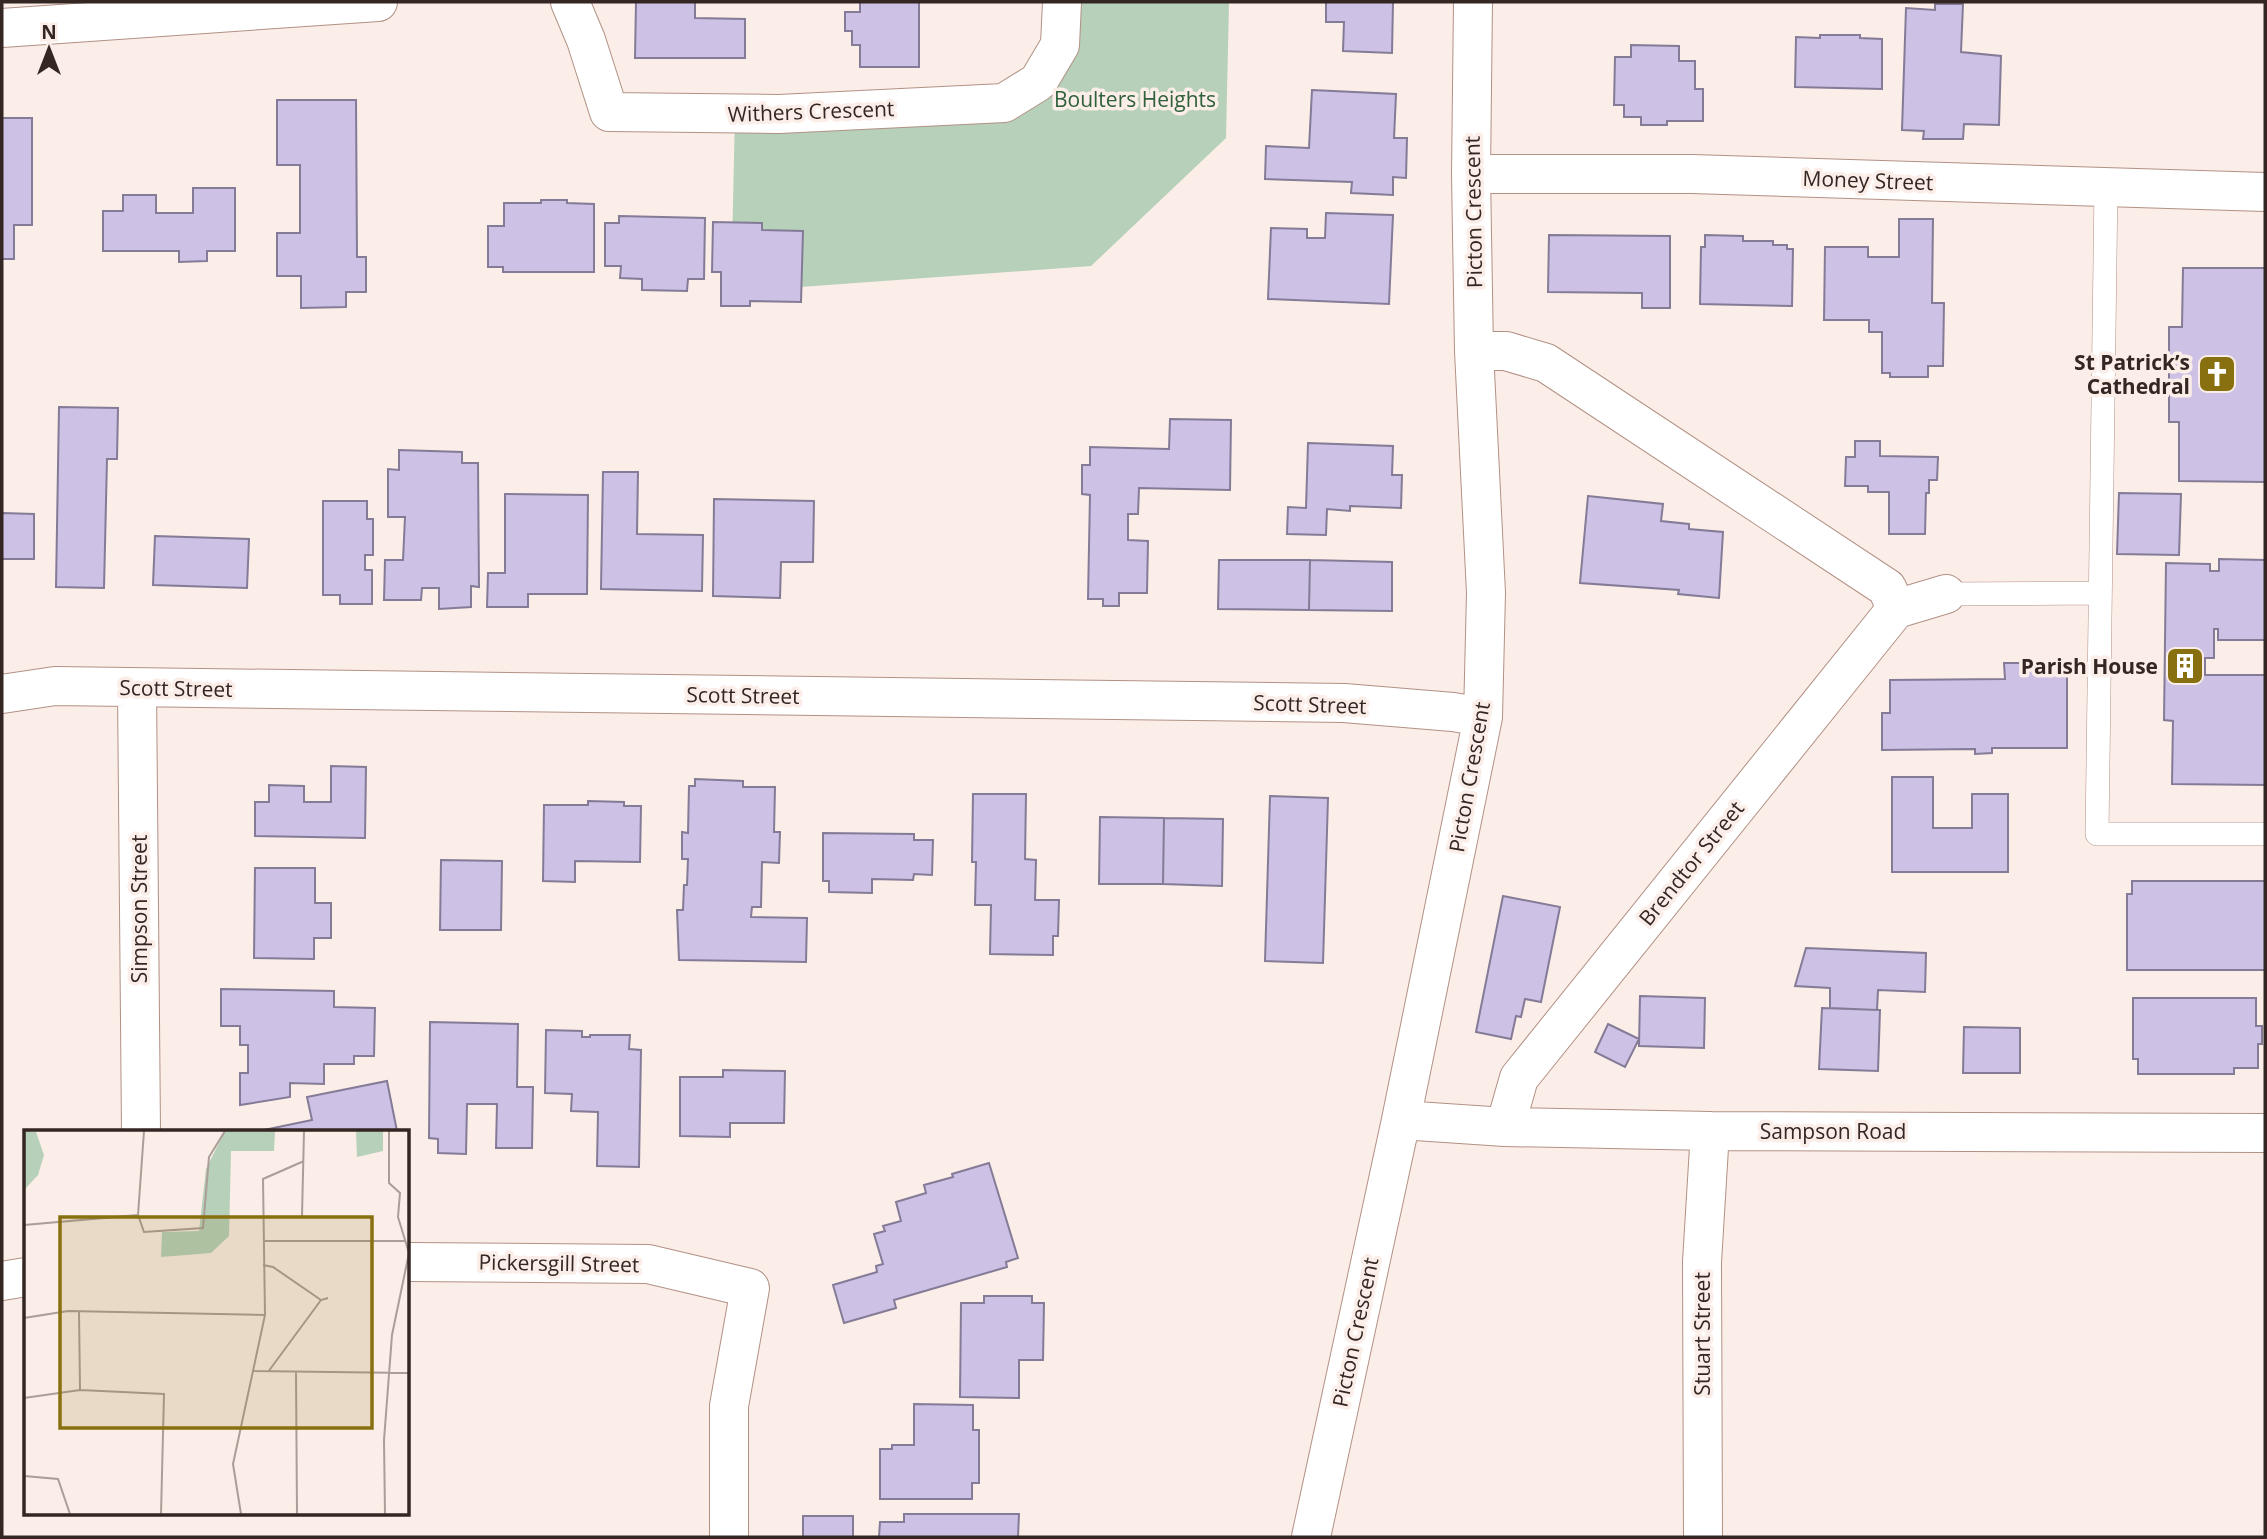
<svg xmlns="http://www.w3.org/2000/svg" width="2267" height="1539" font-family="'Open Sans',sans-serif">
<style>
.green{fill:#b6d0ba}
.building{fill:#cdc1e5;stroke:#847b97;stroke-width:2}
.lines{fill:none;stroke-linecap:round;stroke-linejoin:round}
.lane-casing{stroke:#b29185;stroke-width:24}
.street-casing{stroke:#b29185;stroke-width:40}
.lane{stroke:#fff;stroke-width:23}
.street{stroke:#fff;stroke-width:38}
.labels{text-anchor:middle;dominant-baseline:central;stroke-width:7;stroke-linejoin:round;paint-order:stroke}
.park-label{font-size:21px;fill:#2f613c;stroke:#fbede7}
.street-label{font-size:21px;fill:#342622;stroke:#fbede7}
.poi-label{font-size:21px;font-weight:bold;fill:#342622;stroke:#fbede7;text-anchor:end}
.inset-road{fill:none;stroke:#ab9d98;stroke-width:2}
.view{fill:#887011;fill-opacity:0.15;stroke:#887011;stroke-width:3.5}
.inset-edge{fill:none;stroke:#342622;stroke-width:3.5}
</style>
<rect width="100%" height="100%" fill="#fbede7"/>
<path class="green" d="M1062,2H1229L1226,138L1091,266L731,292L735,114L1038,82Z"/>
<path class="building" d="M636,2H695V18L745,19V58H635Z
M860,2H919V67H860V45H852V31H845V12H860Z
M1326,2H1393L1392,53L1343,51L1344,22H1326Z
M1935,4H1963L1961,52L2001,56L1999,125L1964,124L1963,139H1923L1924,131L1902,130L1906,8L1935,10Z
M1820,35H1860V38L1882,39V89L1795,87L1796,37L1820,38Z
M1631,45L1679,46V61H1695V89H1703V121H1667V125H1641V117H1624V105H1614L1615,57H1631Z
M1312,90L1396,94L1394,138H1407L1406,178L1393,177V195L1351,193L1352,182L1265,179L1266,146L1309,148Z
M277,100H356L357,257H366V292H346V307L301,308V276H277V233H300V165H277Z
M2,118H32V225H14V259H2Z
M193,188H235V251H207V261L179,262V251H103V211H123V195H156V213H193Z
M541,200H567V203L594,204V272H503V267H488V226H504V203H541Z
M1326,213L1393,215L1389,304L1268,299L1271,228L1307,229V238H1325Z
M619,216L705,218L704,279H688L687,291L642,290V279L620,278L621,266H605V223H619Z
M1899,219H1933L1932,303H1944L1943,366H1928V377H1890V373H1882V332H1869V320H1824L1825,247H1868V257H1899Z
M713,222L762,223V230L803,231L801,302L750,301V306H721V272H712Z
M1549,235L1670,236V308H1642V293L1548,292Z
M1705,235L1743,236V241H1773V245H1787V249H1793L1792,306L1700,304L1701,247H1705Z
M2183,268H2265V482L2179,481V422H2169V327H2182Z
M59,407L118,408L117,459H107L104,588L56,587Z
M1170,419L1231,420L1230,490L1139,488L1138,514H1128V540L1148,541L1147,593H1119V606H1103V599H1088L1090,495L1082,494V465H1090V447L1169,449Z
M1855,441H1880V456L1938,457L1937,480H1929V493H1926L1925,534H1889V492H1868V486H1845L1846,457H1855Z
M1308,443L1393,446L1392,475H1402L1401,508L1350,506V511L1327,509L1326,535L1287,534L1288,507L1306,508Z
M399,450L462,452V463H478L479,587L471,586V607L439,609V588H422L421,600H384L385,560H403L405,517H388V469L399,470Z
M603,472H638L637,534L703,535L702,591L601,589Z
M2119,493L2181,494L2179,555L2117,554Z
M505,494L588,495L587,594H528V607H487L488,573H505Z
M1588,496L1663,504L1661,521L1689,524V529L1723,532L1719,598L1678,594L1679,590L1580,583Z
M714,499L814,501L813,562H781L780,598L713,596Z
M323,501H367V519H373V555H365V570H372V604H340V595H323Z
M2,513L34,514V559H2Z
M155,536L249,539L247,588L153,585Z
M2219,559L2265,560V640H2218V629H2214V658H2205V675H2265V785L2172,784L2173,721L2164,720L2166,563L2210,564V571H2219Z
M1219,560H1310L1309,610L1218,609Z
M1310,560L1392,562V611L1309,610Z
M2004,663H2067V748H1992V753L1975,754V749L1882,750V713H1890V680L2005,679Z
M331,766L366,767L365,838L255,836V802H269V785L304,786V802H331Z
M1892,777H1933V828H1972V794H2008V872H1892Z
M695,779L743,781V787H775L774,832H780L779,863L762,862L761,907H752L751,917L807,918L806,962L679,960L677,910H683L684,885H687L688,859H682V832L688,833L689,786H695Z
M973,794H1026L1025,859L1036,860L1035,900H1059L1058,936H1053V955L990,954L991,905H975L976,862H972Z
M1270,796L1328,798L1323,963L1265,961Z
M588,801L624,802V806H641L640,862L575,861V882L543,881L544,805H588Z
M1100,817L1164,818L1163,884H1099Z
M1164,818L1223,819L1222,886L1163,884Z
M823,833L914,834V840H933L932,875L914,874L913,880L872,879V893L829,892V881H823Z
M441,860L502,861L501,930H440Z
M255,868H315V903H331V938H314V959L254,958Z
M2132,881H2265V970H2127V894H2132Z
M1503,896L1560,907L1541,1002L1525,999L1521,1017L1516,1016L1511,1039L1476,1032Z
M1806,948L1926,953L1925,992L1878,990L1877,1010L1830,1008V988L1795,986Z
M221,989L334,991V1007L375,1008L374,1056H354V1064H324V1084L290,1083V1097L240,1105V1073H248V1045H240V1026H221Z
M1640,996L1705,998L1704,1048L1639,1046Z
M2133,998H2256V1026H2262V1044H2258V1068H2234V1074H2138V1059H2133Z
M1822,1008L1880,1010L1878,1071L1819,1069Z
M430,1022L518,1024L517,1087H533L532,1148H496L497,1104H467L466,1154L438,1153V1139L429,1138Z
M1608,1024L1639,1039L1625,1067L1595,1052Z
M1964,1027L2020,1028V1073H1963Z
M546,1030L582,1031V1037H590V1035H630L629,1049L641,1050L639,1167L597,1166L598,1112L571,1111L572,1094L545,1093Z
M723,1070L785,1071L784,1123H730V1137L680,1136V1077H723Z
M387,1081L397,1131H259L312,1120L307,1097Z
M989,1163L1018,1258L1006,1262L1007,1267L894,1300L896,1308L844,1323L833,1285L877,1272L876,1266L883,1264L874,1234L885,1231L883,1226L901,1221L896,1202L926,1193L924,1185L953,1177L952,1174Z
M984,1296H1032V1303H1044L1043,1360H1019V1398L960,1397L961,1303H984Z
M914,1404L973,1405V1430H979V1483H972V1499H880V1449H892V1445H914Z
M904,1514H1019L1018,1537H879L880,1522H904Z
M803,1516H853V1537H803Z"/>
<g class="lines">
<defs>
<path id="lane" d="M2106,187L2097,834H2265
M1946,594L2099,593"/>
<path id="street" d="M570,2L586,40L609,112L779,114L1004,103L1038,82L1060,45L1062,2
M2,28L378,2
M1471,174H1692L2265,192
M1474,351H1506L1546,363L1887,588L1896,609
M137,688L141,1131
M2,694L55,686L1344,703L1453,712L1483,717
M1401,1120L1505,1127L1710,1131L2265,1133
M1505,1127L1519,1078L1896,609L1946,594
M408,1262L648,1264L750,1288L729,1406V1537
M2,1281L26,1277
M1311,1537L1401,1120L1483,717L1486,593L1474,351L1471,174L1473,2
M1703,1537L1702,1262L1710,1131"/>
</defs>
<use href="#lane" class="lane-casing"/>
<use href="#street" class="street-casing"/>
<use href="#lane" class="lane"/>
<use href="#street" class="street"/>
</g>
<defs>
<symbol id="church-square" viewBox="-11 -11 22 22"><rect x="-9" y="-9" width="18" height="18" rx="4" fill="#887011" stroke="#fbede7"/><path d="M-1.2-6h2.4v3.5h3.3v2.4h-3.3V6h-2.4V-.1h-3.3v-2.4h3.3Z" fill="#fff"/></symbol>
<symbol id="building-square" viewBox="-11 -11 22 22"><rect x="-9" y="-9" width="18" height="18" rx="4" fill="#887011" stroke="#fbede7"/><path d="M-4-6H4V6H1V3H-1V6H-4ZM-2.5-4.3h1.7v1.8h-1.7ZM.8-4.3h1.7v1.8H.8ZM-2.5-1h1.7V.8h-1.7ZM.8-1h1.7V.8H.8Z" fill="#fff"/></symbol>
</defs>
<g fill-rule="evenodd">
<use href="#church-square" x="2195" y="352" width="44" height="44"/>
<use href="#building-square" x="2163" y="644" width="44" height="44"/>
</g>
<g class="labels">
<g class="park-label">
<text x="1135" y="99">Boulters Heights</text>
</g>
<g class="street-label">
<text transform="translate(811 111) rotate(-2)">Withers Crescent</text>
<text transform="translate(1868 180) rotate(2)">Money Street</text>
<text transform="translate(1473 212) rotate(-91)">Picton Crescent</text>
<text transform="translate(176 688) rotate(1)">Scott Street</text>
<text transform="translate(743 695) rotate(1)">Scott Street</text>
<text transform="translate(1310 704) rotate(2)">Scott Street</text>
<text transform="translate(1469 777) rotate(-80)">Picton Crescent</text>
<text transform="translate(1691 863) rotate(-51)">Brendtor Street</text>
<text transform="translate(139 909) rotate(-90)">Simpson Street</text>
<text x="1833" y="1131">Sampson Road</text>
<text transform="translate(559 1263) rotate(1)">Pickersgill Street</text>
<text transform="translate(1355 1332) rotate(-78)">Picton Crescent</text>
<text transform="translate(1702 1334) rotate(-90)">Stuart Street</text>
</g>
<g class="poi-label">
<text x="2190" y="362">St Patrick’s<tspan x="2190" dy="24">Cathedral</tspan></text>
<text x="2158" y="666">Parish House</text>
</g>
</g>
<g transform="translate(24 1130)">
<rect width="385" height="385" fill="#fbede7"/>
<path d="M0,1L12,2L20,25L14,45L0,60ZM201,1H251L250,21H207L205,106L187,123L137,127L138,102L175,101L182,39ZM332,1H359V21L333,27Z" fill="#b6d0ba"/>
<path class="inset-road" d="M114,85L120,102L179,98L185,27L201,1M278,86L280,1M0,95L114,85L120,1M239,111H382M239,135L249,137L297,170M55,181L56,260M0,188L44,181L241,185M229,241L385,243M244,242L297,170L304,168M272,242L273,384M0,268L56,260L140,264L137,384M0,346L34,349L46,384M217,384L209,334L241,185L239,49L280,31M361,384L360,310L368,205L385,123L374,87L376,63L365,53V1"/>
<path class="view" d="M36,87H348V298H36Z"/>
<rect width="385" height="385" class="inset-edge"/>
</g>
<rect width="2267" height="1539" fill="none" stroke="#342622" stroke-width="7"/>
<g transform="translate(49 49)" stroke="#fbede7" stroke-width="5" paint-order="stroke">
<path d="M0-5L12 26L0 18L-12 26Z" fill="#342622"/>
<text y="-10" font-size="19" font-weight="bold" text-anchor="middle" fill="#342622">N</text>
</g>
</svg>
